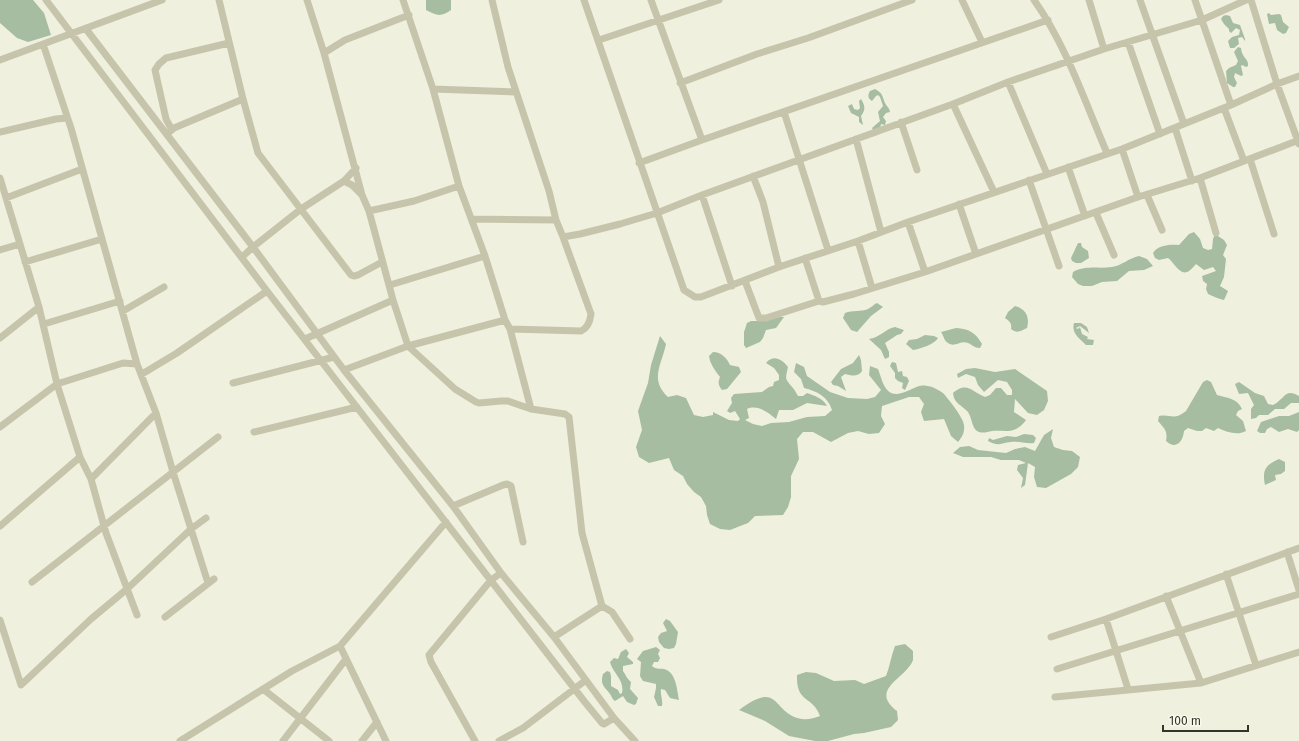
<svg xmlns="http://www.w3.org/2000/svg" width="1299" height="741" font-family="'Fira Sans',sans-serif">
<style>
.green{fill:#a6bda1}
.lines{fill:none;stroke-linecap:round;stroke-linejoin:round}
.minor{stroke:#c6c5ac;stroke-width:7}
</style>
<rect width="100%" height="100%" fill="#f0f0df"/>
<path class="green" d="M0,0H33L44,13L51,35L28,42L17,38L0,23Z
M426,0H451V10C441,17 437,16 426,10Z
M1269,13L1271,15L1279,14L1281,15L1283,22L1289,27L1286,33L1283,34L1277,30L1275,23L1269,24L1267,14Z
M1226,15L1230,16L1233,23L1240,25L1245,39V41L1242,37L1238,38L1239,44L1234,48H1230L1228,41L1232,37L1239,35L1240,30L1236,28L1231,33L1229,31V29L1224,24L1221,19L1223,16Z
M1238,47L1241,48C1242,59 1249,58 1248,66L1246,67L1242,65L1241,66L1243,75L1241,76L1235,73L1234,77L1237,83L1235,87H1233L1227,83L1226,71L1229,68L1236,65L1238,61L1234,52Z
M875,89C883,93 882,96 885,103C887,107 889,107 890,112L886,113L883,117L886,121L885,125L881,124L880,129L873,130L872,128L880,121L878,112L883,106L880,97L878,95L876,96L872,101C867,98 868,95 870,91Z
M861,99C865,106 866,109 861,116L863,125L859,122V117L851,113L848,106L852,104L854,109L858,110L860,108L859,101Z
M1194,232L1200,239L1203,248L1208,250L1212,249L1213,239L1215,234L1224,240L1227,245L1223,255L1226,259L1224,277L1220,286L1228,291L1224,300C1219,299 1213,296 1208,294L1206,289L1207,284L1203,281L1202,276L1216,271L1213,267L1204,270L1196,264C1194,266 1192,269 1189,271C1180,277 1174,262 1168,258L1159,260L1155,258L1153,253C1158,245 1170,244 1179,245L1189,234Z
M1078,243H1081L1082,247L1088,251L1089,258L1081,263H1076L1072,261L1071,258Z
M1139,256L1147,259L1153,266L1144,270L1129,271L1117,281L1102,282L1092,286H1083L1078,284L1072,277L1073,272C1086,265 1098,269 1112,267C1121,266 1129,258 1139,256Z
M877,303L883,307L871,316L857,332L851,330L843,318L845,313C853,310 861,312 868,309C872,307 874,304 877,303Z
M1015,306C1026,309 1030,317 1027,328C1021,331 1017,334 1011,329C1012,324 1010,321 1005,318L1008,312Z
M780,317H784L776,328L766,330L763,338L760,342L746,348L744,345V332L747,323L751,321H762Z
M1074,323H1081L1087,327L1089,333L1080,326L1076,328L1078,329L1080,327L1082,334L1088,337L1087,339L1094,340L1093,345H1086C1080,338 1071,334 1074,323Z
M895,327L904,330L901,334L897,335L885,343L889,352V357L885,359L881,350L869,339C879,338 885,329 895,327Z
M956,328C969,329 975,332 982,344L980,348C974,348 973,345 968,343C960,340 955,348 948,343C944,341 944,336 941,332Z
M925,335L934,336L938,338C935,344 920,349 913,350L906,344L909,340L917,339Z
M660,336L666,344C662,364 649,380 668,397L677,395L686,398L694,415L703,417L713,415V412L729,420L738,421L740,419L735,411L730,413L727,411L732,403L731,398L734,394L762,392L769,387L773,386L774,382L779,380V375L774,368L766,363C773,354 782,359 788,367C785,381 785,378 793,388C795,390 796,393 798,396H803L807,393C815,396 823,398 827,406L807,403L793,410H779L776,419C768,412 757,404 747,409L749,418L745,420L753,424L762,426L771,423L789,422L807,417L825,416L832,410C828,397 817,391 804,388L801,379L794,372L796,363L804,367L807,376L830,392L848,398L867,399L875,397L881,390L869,375L870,366L878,369C881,376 883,389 891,393C904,398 915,383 927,386C932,386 941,391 944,394C949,400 963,417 964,425C965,432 962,437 958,442L951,436L944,419L924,421L921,412L924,404L919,397H909L882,406L881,416L885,424L879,433L869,434L858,431L848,433L831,442L813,432H803L797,439L799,459L791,476V497L788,507L783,515L755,516L748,523L730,530L720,529L710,524L707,515L706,506L701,497L694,492L687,484L683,476L674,470L669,458L649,463L639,457L636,447L642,430L638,411L648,383L651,365Z
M713,352C721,352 727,358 730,365L739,367L741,372L727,389L722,390C718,385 718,382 720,377C715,370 710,364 709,356Z
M859,355L861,360L862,371C858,377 852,376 845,374L841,377L846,391L838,386L833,385L831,382L841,369L853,363Z
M892,362L896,363L898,372L902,371L903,376L907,377L909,381L905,390L902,388L903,383L898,381L895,378V373L890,366Z
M975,368L995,372L1015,369L1047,391L1048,401L1044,410L1037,415L1028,413L1015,399L1014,412L1026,420C1015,435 1006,430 992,431C987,432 982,434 977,431C972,428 972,418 968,412C962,405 954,404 953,393C967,381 972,392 985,397L990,395L996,388H1001L1007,395H1012V390L1007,382L998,380L984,392L978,385L975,377L966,374L958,378L957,374L966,369Z
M1207,380L1211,382L1217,395C1227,398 1237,398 1242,409L1238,411L1236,415L1243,421L1246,431C1237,436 1227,432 1218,428L1214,431L1206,428L1202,431H1197L1188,428L1184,431C1183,442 1176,450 1166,441C1168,431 1164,428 1158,421L1159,416C1172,414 1173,421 1186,411L1203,382Z
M1239,382L1255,393L1264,396L1268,404L1273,405C1284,400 1285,387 1299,396V403H1291L1284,409H1275L1268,415H1259L1256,418L1251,419V409L1254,405L1248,393L1239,394L1235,384Z
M1299,412V430L1297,432L1288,429L1279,432L1271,427L1267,429L1265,433H1260L1257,431L1261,422L1279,416H1289Z
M1053,429L1051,438L1054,447L1063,450L1072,451L1080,457L1078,467L1071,474L1046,488L1037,487L1034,477L1035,467L1028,463L1025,485L1021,488L1023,478L1017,470L1018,465L1026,463L1019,460H1001L991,457H963L953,453L960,447L969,446L978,450L1006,453L1015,449L1025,447L1035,451L1044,435Z
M1024,434L1033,435L1036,438L1034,443C1026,444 1018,441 1011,442C1000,443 999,447 988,441L989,438L993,440L1007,436L1016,437Z
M1279,459L1285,462V471L1281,474L1275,475L1276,480L1265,485C1262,471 1265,465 1279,459Z
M666,619L670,621L678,632L676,644L674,648L669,649L664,648L659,642L658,637L661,633L667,631L663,623Z
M905,644L913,651C913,654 913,658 913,660C907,678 868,689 897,711L898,720L891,727L864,733L854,734L828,741H815L789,736L765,721L739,710C781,678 772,715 802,719C808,720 814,718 820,716C813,695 796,704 797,675L806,672L816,673L834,681L855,680L864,684L886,676C890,666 891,656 895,646Z
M656,647L660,650L658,654L660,658L658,662H654L652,666C657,670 659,668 664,669C676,672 677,689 679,700L670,698L665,690L661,689C660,695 663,699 662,706H658L654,697L656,688V684L643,681L640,676L641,662L637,659L643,651Z
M626,649L629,653L627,657L633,662V664L623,666V671C626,675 627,679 631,682L630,689L638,698L636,704L634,705L627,702L623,696L615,701C612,699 612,697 610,694C604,686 600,685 603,674L607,671L610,672L611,676V686L618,690L620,694L622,693C625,680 612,672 610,662L614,658L618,659L621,652Z"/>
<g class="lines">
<path class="minor" d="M46,0L267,291L584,701L602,723L604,724L614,718
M219,0L243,99L258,153L351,275L354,276L358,275L382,262
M307,0L324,53L362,195L369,211L393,300L408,346L455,389L476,402L479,403L501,401H508L531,409L565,414L569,417L582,533L602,606L554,637
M403,0L433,89L459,186L485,256L505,320L510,329L531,409
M492,0L508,67L549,191L556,220L563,237L591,314C590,322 588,328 581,331L510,329
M584,0L684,290L695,297H701L779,267L858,241L908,222L1122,149L1231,105L1277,84L1299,76
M651,0L702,140
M962,0L982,42
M1034,0C1066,45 1085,102 1107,153
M1089,0L1104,49
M1140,0L1184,124
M1195,0L1231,105
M1251,0L1277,84L1299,144
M86,29L253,247L344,370L453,506L501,573L554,637L614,718L635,741
M599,40L719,0
M1128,42L1160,134
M43,44L71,128L137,364L156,413L173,472L208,583
M324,53L345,40L409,15
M0,60L162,0
M1008,82L1047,174
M680,83L757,54L808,38L912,0
M433,89L516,92
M953,104L994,192
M1224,108L1244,161
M784,112L828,250
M901,122L917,170
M1175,128L1192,181
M172,130L166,119L155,70L159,64L166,58L229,43
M0,132L56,119L67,118
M168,133L174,128L243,99
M856,139L881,232
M1122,149L1138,197
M1250,159L1274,234
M639,163L702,140L1048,20
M1068,167L1085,216
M753,176L763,202L779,267
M0,178L39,307L57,384L80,457L91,479L106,533L137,615
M1200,178L1216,233
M1029,180L1059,266
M344,181L352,185L362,195
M702,195L732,286
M1147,195L1162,230
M6,198L82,169
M959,204L976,254
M369,211L414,201L459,186
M1096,213L1114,255
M472,219L556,220
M908,222L925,272
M563,237L580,234L620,224L657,213L702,195L953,104L1008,82L1104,49L1202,20L1246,0
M858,241L872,288
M0,250L20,244
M242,257L253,247L301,209L344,181L356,168
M805,258L819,301
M25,262L102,239
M745,281L759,318H766L819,301L823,302L854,294L925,272L1138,197L1200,178L1299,140
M390,285L485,256
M123,311L164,287
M44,324L120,301
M0,338L39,307
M305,339L393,300
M344,370L408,346L505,320
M142,374L177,353L267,291
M233,383L334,357
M0,427L57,384L123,363L137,364
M254,432L357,407
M91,479L156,413
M453,506L503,485L507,484L511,486L523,542
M0,526L80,457
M1287,552L1299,590
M1226,574L1256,665
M32,582L218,437
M1166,596L1201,683
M602,606L612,612L630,639
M165,617L214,579
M1106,619L1128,689
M0,620L21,685L91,619L127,589L191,529L206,518
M1051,637L1106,619L1299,548
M340,646L386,741
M1057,669L1299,594
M263,689L329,741
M1055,697L1201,683L1299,652
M180,741L292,671L340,646L446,522
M283,741L346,659
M362,741L377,722
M475,741L431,662L429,655L491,580L501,573
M499,741L523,728L586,680"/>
</g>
<path d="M1163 725v6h85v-6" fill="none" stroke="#36332a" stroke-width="2"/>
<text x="1169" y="725" font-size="12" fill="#36332a" stroke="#f8f8eb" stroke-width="3" paint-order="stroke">100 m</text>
</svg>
